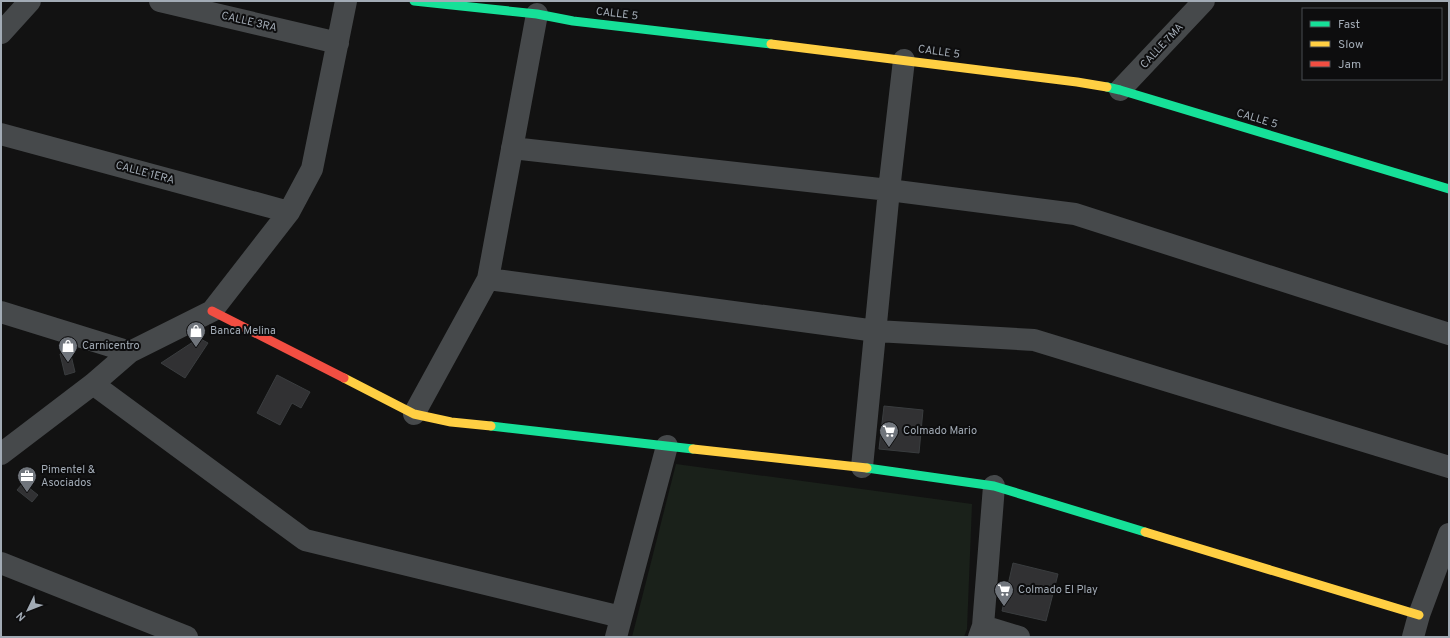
<svg xmlns="http://www.w3.org/2000/svg" width="1450" height="638" font-family="Overpass,sans-serif">
<style>
.green{fill:#1a211a}
.building{fill:#313133;stroke:#3a3d3f}
.lines{fill:none;stroke-linecap:round;stroke-linejoin:round}
.street{stroke:#46494b;stroke-width:22}
.fast{stroke:#16e098;stroke-width:9}
.slow{stroke:#ffcf43;stroke-width:9}
.jam{stroke:#f24e42;stroke-width:9}
.labels{text-anchor:middle;dominant-baseline:central;stroke-width:4;stroke-linejoin:round;paint-order:stroke}
.street-label{font-size:11px;fill:#a2abb5;stroke:#0d0d0e}
.poi-label{font-size:11px;fill:#a2abb5;stroke:#0d0d0e;text-anchor:start}
</style>
<rect width="100%" height="100%" fill="#121212"/>
<path class="green" d="M676,464L972,504L967,629L964,637H632Z"/>
<path class="building" d="M199,338L208,343L185,378L161,363Z
M70,351L75,372L65,375L60,354Z
M277,375L310,392L301,408L292,403L280,425L257,413Z
M884,406L923,410L919,453L879,449Z
M23,483L38,495L32,502L17,490Z
M1013,563L1058,574L1046,621L1002,611Z"/>
<g class="lines">
<path class="street" d="M160,1L338,43
M1,33L30,1
M1120,90L1204,1
M1,134L289,212
M512,148L889,190L1075,214L1449,334
M488,279L876,331L1034,340L1449,467
M1,312L130,352
M93,384L305,540L621,617
M414,414L488,279L537,14
M1,454L93,384L130,352L212,311L289,212L312,169L346,1
M862,467L889,190L904,60
M1,563L187,637
M983,626L1019,637
M616,637L667,446
M979,637L983,626L994,486
M1413,637L1419,615L1449,534"/>
<path class="fast" d="M414,1L537,14L573,21L771,44
M1107,87L1120,90L1449,189
M491,426L693,449
M867,468L994,486L1145,532"/>
<path class="slow" d="M771,44L1077,82L1107,87
M344,378L414,414L451,422L491,426
M693,449L867,468
M1145,532L1419,615"/>
<path class="jam" d="M212,311L344,378"/>
</g>
<defs>
<symbol id="shop-pin" viewBox="-11 -11 22 30"><path d="M0 17L-7.5 6A9.5 9.5 0 1 1 7.5 6Z" fill="#70757c" stroke="#0d0d0e"/><path d="M-5-2.5h2.3a2.7 3.5 0 0 1 5.4 0H5L5.5 6h-11ZM-1.5-2.5h3a1.5 2.3 0 0 0-3 0Z" fill="#fff"/></symbol>
<symbol id="supermarket-pin" viewBox="-11 -11 22 30"><path d="M0 17L-7.5 6A9.5 9.5 0 1 1 7.5 6Z" fill="#70757c" stroke="#0d0d0e"/><path d="M-6-5.5h2.5l.6 2H6L4.5 2H-2.5L-4.4-4H-6ZM-1.5 3.2a1.3 1.3 0 1 0 .1 0ZM3 3.2a1.3 1.3 0 1 0 .1 0Z" fill="#fff"/></symbol>
<symbol id="office-pin" viewBox="-11 -11 22 30"><path d="M0 17L-7.5 6A9.5 9.5 0 1 1 7.5 6Z" fill="#70757c" stroke="#0d0d0e"/><path d="M-6-3h4V-5.5h4V-3h4V5H-6ZM-1-4.5V-3h2v-1.5ZM-6 0V1H6V0Z" fill="#fff"/></symbol>
</defs>
<g fill-rule="evenodd">
<use href="#shop-pin" x="185" y="320" width="22" height="30"/>
<use href="#shop-pin" x="57" y="335" width="22" height="30"/>
<use href="#supermarket-pin" x="878" y="420" width="22" height="30"/>
<use href="#office-pin" x="16" y="465" width="22" height="30"/>
<use href="#supermarket-pin" x="993" y="579" width="22" height="30"/>
</g>
<g class="labels">
<g class="street-label">
<text transform="translate(617 14) rotate(7)">CALLE 5</text>
<text transform="translate(249 22) rotate(13)">CALLE 3RA</text>
<text transform="translate(1162 46) rotate(-47)">CALLE 7MA</text>
<text transform="translate(939 52) rotate(8)">CALLE 5</text>
<text transform="translate(1257 119) rotate(17)">CALLE 5</text>
<text transform="translate(145 173) rotate(15)">CALLE 1ERA</text>
</g>
<g class="poi-label">
<text x="210" y="331">Banca Melina</text>
<text x="82" y="346">Carnicentro</text>
<text x="903" y="431">Colmado Mario</text>
<text x="41" y="470">Pimentel &amp;<tspan x="41" dy="13">Asociados</tspan></text>
<text x="1018" y="590">Colmado El Play</text>
</g>
</g>
<rect width="1450" height="638" fill="none" stroke="#a2abb5" stroke-width="4"/>
<rect x="1302" y="8" width="140" height="72" fill="#0d0d0e" stroke="#494c51"/>
<rect x="1310" y="21" width="20" height="6" fill="#16e098" stroke="#494c51"/>
<text x="1338" y="28" font-size="12" fill="#a2abb5">Fast</text>
<rect x="1310" y="41" width="20" height="6" fill="#ffcf43" stroke="#494c51"/>
<text x="1338" y="48" font-size="12" fill="#a2abb5">Slow</text>
<rect x="1310" y="61" width="20" height="6" fill="#f24e42" stroke="#494c51"/>
<text x="1338" y="68" font-size="12" fill="#a2abb5">Jam</text>
<g transform="translate(28 610) rotate(227)" stroke="#0d0d0e" stroke-width="3" paint-order="stroke">
<path d="M0-3L7 15L0 10L-7 15Z" fill="#a2abb5"/>
<text y="-6" font-size="11" font-weight="bold" text-anchor="middle" fill="#a2abb5">N</text>
</g>
</svg>
